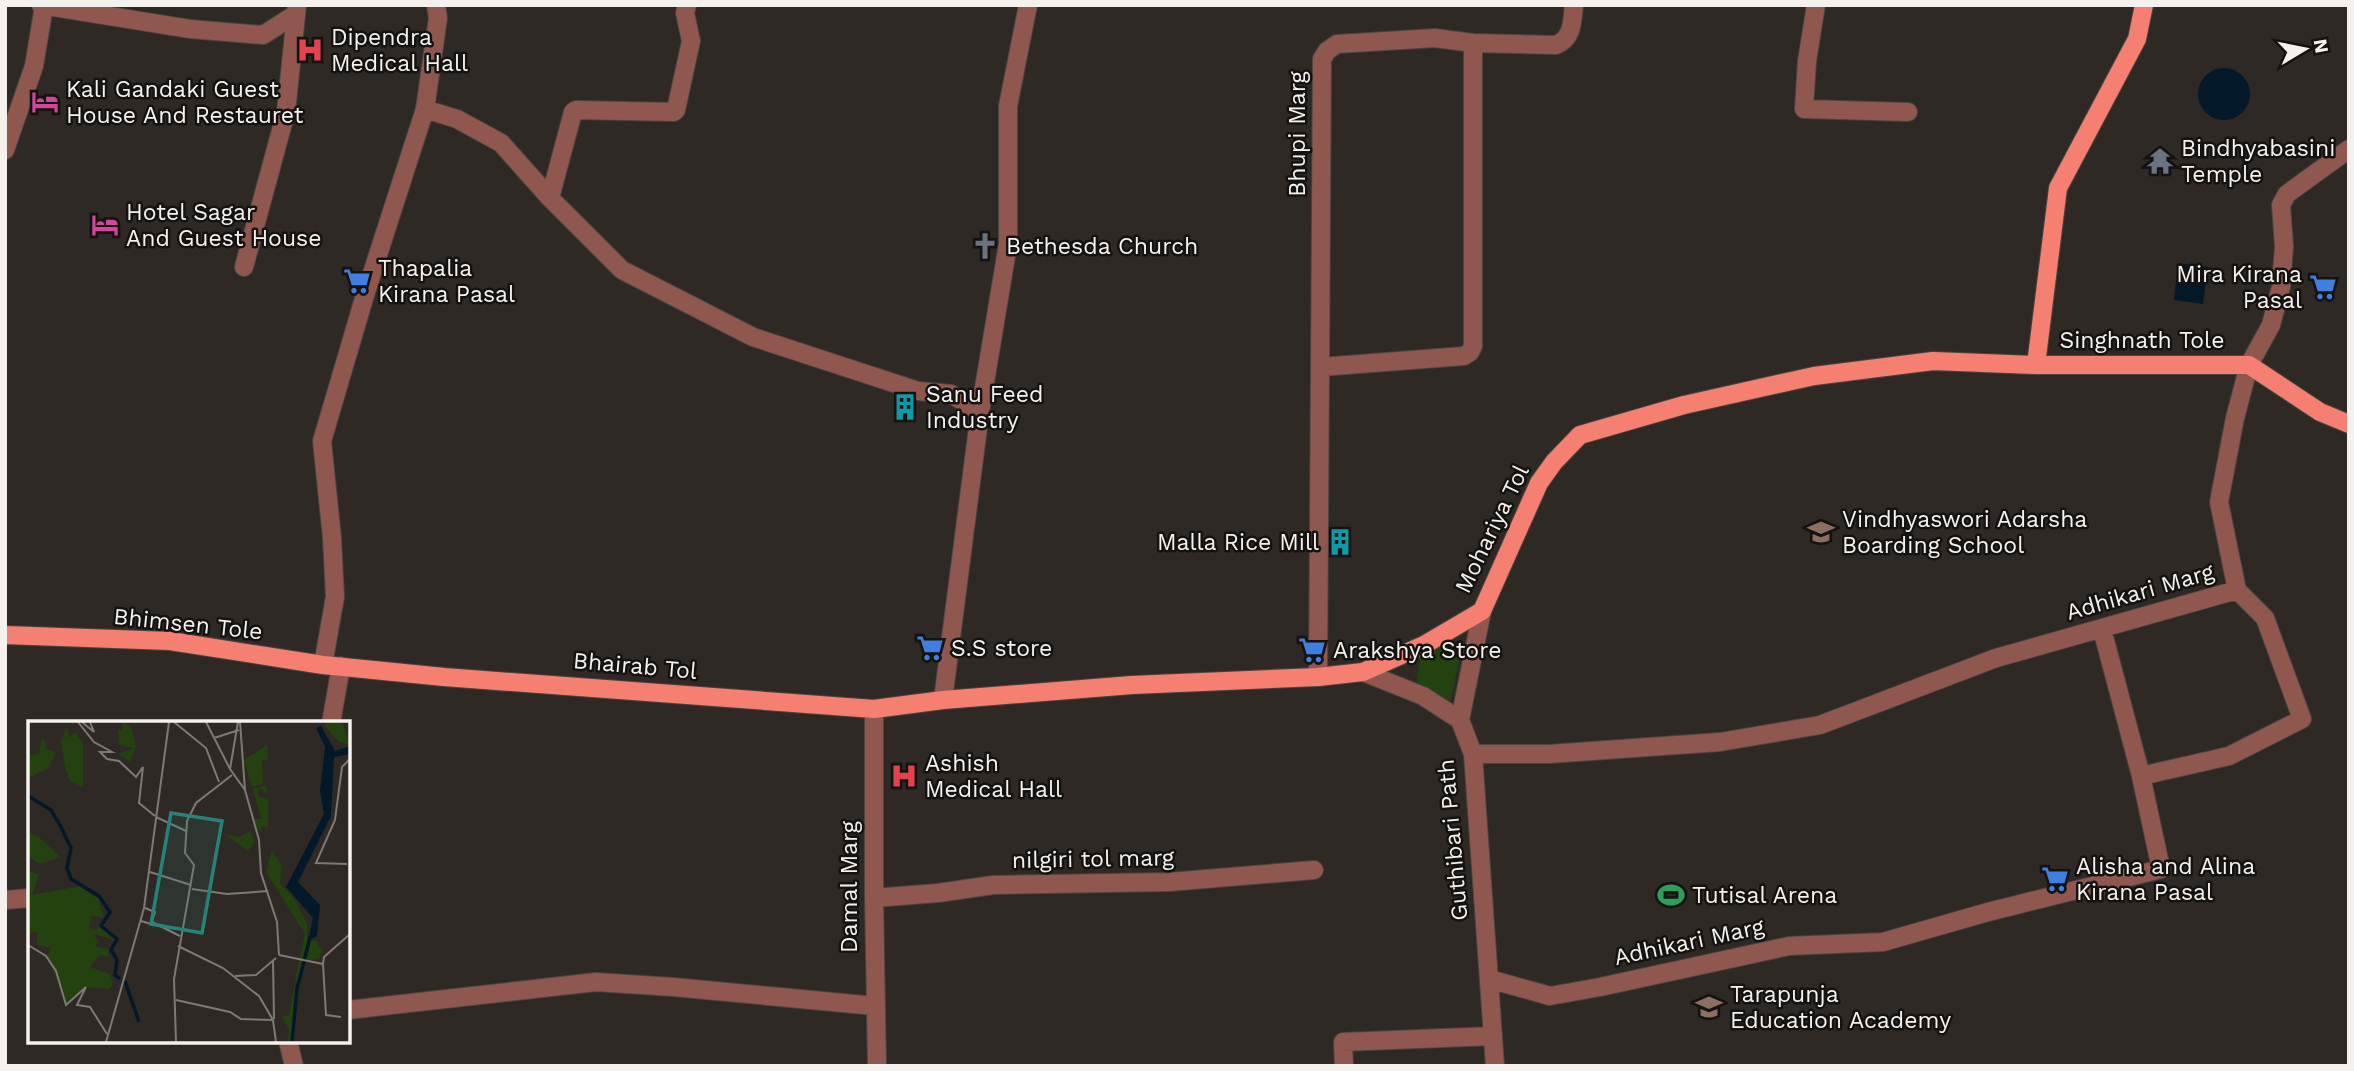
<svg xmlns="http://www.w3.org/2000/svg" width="2354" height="1071" font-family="'Work Sans',sans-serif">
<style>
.green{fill:#244110}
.water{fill:#031829}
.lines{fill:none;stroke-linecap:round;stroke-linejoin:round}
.minor-casing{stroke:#4b4541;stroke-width:20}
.major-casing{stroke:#4b4541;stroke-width:20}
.minor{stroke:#90574f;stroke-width:18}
.major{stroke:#f58071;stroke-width:18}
.labels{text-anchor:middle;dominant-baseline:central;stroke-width:5;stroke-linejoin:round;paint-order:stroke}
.poi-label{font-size:23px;fill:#f5f1ee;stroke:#151311;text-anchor:start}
.street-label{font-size:23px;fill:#f5f1ee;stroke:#151311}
.inset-river{fill:none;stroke:#031829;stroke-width:3.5}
.inset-road{fill:none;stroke:#7e7975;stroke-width:2}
.view{fill:#26827b;fill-opacity:0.15;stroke:#26827b;stroke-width:3.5}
.inset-edge{fill:none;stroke:#f5f1ee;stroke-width:3.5}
</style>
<rect width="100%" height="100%" fill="#2f2925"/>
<path class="green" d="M1441,644L1443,659L1460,657L1450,703L1416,688L1420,658Z"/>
<path class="water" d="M2198 94a26 26 0 1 1 52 0a26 26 0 1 1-52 0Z
M2178,263L2208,267L2203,304L2174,300Z"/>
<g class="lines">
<defs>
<path id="minor" d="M41,5L190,29L263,35L296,14
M1816,5L1807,61L1804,109L1908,112
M425,109L457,119L501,143L550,198L622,270L753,337L918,391L951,394L980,412
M5,150L34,66L44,6
M550,198L573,112L576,110L674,112L676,110L691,41L685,13L687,5
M244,267L286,112L297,5
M1320,367L1464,356L1470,352L1473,346V43
M2237,590L2219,502L2235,418L2249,365L2271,325L2281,287L2284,246L2281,205L2287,194L2349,149
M2102,629L2141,776
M323,665L335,597L332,538L322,441L365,295L425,109L438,18L436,5
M1363,672L1423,696L1460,720L1473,754L1495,1066
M1318,677L1322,59L1327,51L1337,44L1435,38L1473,43L1556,45C1573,38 1572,22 1574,5
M943,700L980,412L1008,244V106L1028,5
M874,709V898L877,1066
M1460,720L1482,611
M331,723L341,666
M1473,754H1549L1720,742L1820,725L1996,658L2237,590L2265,618L2302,719L2229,756L2141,776L2161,869L1988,912L1883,942L1789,946L1600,987L1550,996L1489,979
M874,898L938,893L993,885L1169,882L1314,870
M5,900L30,898
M348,1010L596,982L673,987L875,1006
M288,1041L294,1066
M1344,1066L1343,1042L1493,1036"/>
<path id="major" d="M2036,365L2058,188L2137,39L2144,5
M5,635L170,641L323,665L444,677L874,709L943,700L1132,685L1318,677L1363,672L1424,645L1482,611L1539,483L1554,462L1580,435L1684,405L1814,376L1933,361L2036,365H2249L2320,412L2349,424"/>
</defs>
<use href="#minor" class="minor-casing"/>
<use href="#major" class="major-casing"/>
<use href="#minor" class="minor"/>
<use href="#major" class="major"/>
</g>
<defs>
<symbol id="hospital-bare" viewBox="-9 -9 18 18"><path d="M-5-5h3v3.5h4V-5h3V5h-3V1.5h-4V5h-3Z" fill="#e0444e" stroke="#151311" stroke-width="2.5" paint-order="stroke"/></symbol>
<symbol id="hotel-bare" viewBox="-9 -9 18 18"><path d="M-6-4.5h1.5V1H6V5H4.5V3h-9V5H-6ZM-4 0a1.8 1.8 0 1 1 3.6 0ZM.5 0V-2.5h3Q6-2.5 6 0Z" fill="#d1479c" stroke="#151311" stroke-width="2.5" paint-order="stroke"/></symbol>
<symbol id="temple-bare" viewBox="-9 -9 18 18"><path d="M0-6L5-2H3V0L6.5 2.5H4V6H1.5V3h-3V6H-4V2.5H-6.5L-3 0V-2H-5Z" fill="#6b7280" stroke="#151311" stroke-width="2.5" paint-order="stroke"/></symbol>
<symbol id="church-bare" viewBox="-9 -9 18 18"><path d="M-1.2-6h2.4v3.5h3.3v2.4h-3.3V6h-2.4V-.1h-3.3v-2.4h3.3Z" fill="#6b7280" stroke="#151311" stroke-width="2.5" paint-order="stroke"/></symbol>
<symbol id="supermarket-bare" viewBox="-9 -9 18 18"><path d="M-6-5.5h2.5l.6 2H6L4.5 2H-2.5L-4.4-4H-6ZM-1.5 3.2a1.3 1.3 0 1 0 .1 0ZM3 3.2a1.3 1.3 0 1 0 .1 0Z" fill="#3f7fe0" stroke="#151311" stroke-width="2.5" paint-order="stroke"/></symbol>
<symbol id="building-bare" viewBox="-9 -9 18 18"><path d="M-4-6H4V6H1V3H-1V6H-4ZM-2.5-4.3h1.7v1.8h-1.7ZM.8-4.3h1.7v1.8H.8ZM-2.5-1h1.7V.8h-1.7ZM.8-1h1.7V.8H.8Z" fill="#0f9aa8" stroke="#151311" stroke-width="2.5" paint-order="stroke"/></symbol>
<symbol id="school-bare" viewBox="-9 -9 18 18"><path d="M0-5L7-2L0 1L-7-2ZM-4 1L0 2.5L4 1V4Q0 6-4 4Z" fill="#8d6e63" stroke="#151311" stroke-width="2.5" paint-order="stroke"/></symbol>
<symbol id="stadium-bare" viewBox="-9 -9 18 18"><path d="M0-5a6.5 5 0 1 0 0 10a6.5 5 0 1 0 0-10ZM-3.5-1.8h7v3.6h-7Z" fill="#2e9e5b" stroke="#151311" stroke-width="2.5" paint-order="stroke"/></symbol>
</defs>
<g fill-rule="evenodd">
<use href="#hospital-bare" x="291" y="31" width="38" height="38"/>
<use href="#hotel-bare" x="26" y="83" width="38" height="38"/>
<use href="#temple-bare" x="2141" y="142" width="38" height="38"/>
<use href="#hotel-bare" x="86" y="206" width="38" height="38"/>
<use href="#church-bare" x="966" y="227" width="38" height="38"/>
<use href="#supermarket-bare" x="338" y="262" width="38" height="38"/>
<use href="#supermarket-bare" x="2304" y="268" width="38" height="38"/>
<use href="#building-bare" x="886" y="388" width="38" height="38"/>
<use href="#school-bare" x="1802" y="513" width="38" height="38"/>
<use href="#building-bare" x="1321" y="523" width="38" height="38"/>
<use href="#supermarket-bare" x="911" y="629" width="38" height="38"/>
<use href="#supermarket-bare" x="1293" y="631" width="38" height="38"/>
<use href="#hospital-bare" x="885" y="757" width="38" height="38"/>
<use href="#supermarket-bare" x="2036" y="860" width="38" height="38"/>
<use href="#stadium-bare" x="1652" y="876" width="38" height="38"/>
<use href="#school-bare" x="1690" y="988" width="38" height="38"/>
</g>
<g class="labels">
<g class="poi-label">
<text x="331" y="37">Dipendra<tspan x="331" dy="26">Medical Hall</tspan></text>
<text x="66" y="89">Kali Gandaki Guest<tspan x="66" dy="26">House And Restauret</tspan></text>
<text x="2181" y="148">Bindhyabasini<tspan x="2181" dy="26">Temple</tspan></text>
<text x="126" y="212">Hotel Sagar<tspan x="126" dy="26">And Guest House</tspan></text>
<text x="1006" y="246">Bethesda Church</text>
<text x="378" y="268">Thapalia<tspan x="378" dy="26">Kirana Pasal</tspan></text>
<text x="2302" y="274" text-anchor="end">Mira Kirana<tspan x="2302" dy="26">Pasal</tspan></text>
<text x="926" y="394">Sanu Feed<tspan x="926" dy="26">Industry</tspan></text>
<text x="1842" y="519">Vindhyaswori Adarsha<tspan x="1842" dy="26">Boarding School</tspan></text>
<text x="1319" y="542" text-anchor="end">Malla Rice Mill</text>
<text x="951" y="648">S.S store</text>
<text x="1333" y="650">Arakshya Store</text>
<text x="925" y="763">Ashish<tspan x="925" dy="26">Medical Hall</tspan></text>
<text x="2076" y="866">Alisha and Alina<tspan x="2076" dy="26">Kirana Pasal</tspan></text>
<text x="1692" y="895">Tutisal Arena</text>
<text x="1730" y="994">Tarapunja<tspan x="1730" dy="26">Education Academy</tspan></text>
</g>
<g class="street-label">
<text transform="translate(1297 134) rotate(-90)">Bhupi Marg</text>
<text x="2142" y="340">Singhnath Tole</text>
<text transform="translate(1492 529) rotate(-64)">Mohariya Tol</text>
<text transform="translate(2140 592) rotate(-16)">Adhikari Marg</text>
<text transform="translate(188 624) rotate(6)">Bhimsen Tole</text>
<text transform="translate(635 666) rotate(5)">Bhairab Tol</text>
<text transform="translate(1453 840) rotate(-95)">Guthibari Path</text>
<text transform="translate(1093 859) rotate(-1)">nilgiri tol marg</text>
<text transform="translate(849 887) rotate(-90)">Damal Marg</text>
<text transform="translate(1689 942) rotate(-12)">Adhikari Marg</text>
</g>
</g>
<g transform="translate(28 721)">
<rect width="322" height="322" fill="#2f2925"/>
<path d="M95,1L104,7L108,26L102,41L90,33L106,27L91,24L90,8L94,10ZM299,1H314L322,24L311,21L296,4ZM39,6L41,17L47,11L55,22V67L42,60L37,46L33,21ZM17,18L18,28L28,31L20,47L1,57L0,34L11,33L13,19ZM239,24L240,38L234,40L235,62L224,66L216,39ZM238,64L240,73L231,67L230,76L240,78V107L234,105L232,112L224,98H233L225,68ZM222,110L227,120L220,130L196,113L211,116ZM0,111L11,116L32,136L12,143L0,136ZM244,129L248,137L254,134L249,137L254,145L252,162L267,179L279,203V221L289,219L290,226L295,227L291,237L276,241L272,266L267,259L277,213L238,151ZM0,150L11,153L4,174L52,165L70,178L76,197L64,195L61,207L69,209L71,204L88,219L85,224V218L65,213L71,221L67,225L83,229L79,231L81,236L72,234L62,246L81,253L85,261L82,268L56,266L39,284L19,234L23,227L9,224V211L0,213ZM271,267L266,321H260L261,309L254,295L261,294L266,268Z" fill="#244110"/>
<path d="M293,5L307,30L322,25V33L306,36L303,95L270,161L292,184L289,215L280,220L285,197L258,166L296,93L292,70L297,26L288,7Z" fill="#031829"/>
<path class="inset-river" d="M0,75L23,89L31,102L43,127L39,147L43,158L71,175L82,191L73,205L89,218L83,229L89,239L87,254L92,258M97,260L111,301M264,321L269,268L282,216"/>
<path class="inset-road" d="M50,1L66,21L84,31H72L79,38L91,40L108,56L115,46L111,82L127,95M54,1L66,11L62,1M146,1L178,27L191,61M178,1L202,48M210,1L202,48L217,69M212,1L217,69L231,119L233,152L249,201L251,234M186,17L211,9M128,96L158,110M319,143L288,142L307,99L314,46L322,38M122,151L163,164M164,168L199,173L240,170M113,200L123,203L127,191L117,187M124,201L152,215M0,224L18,235L28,250L38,284L58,266L49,284L62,286L79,313M150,225L195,247L231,275L245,299L248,321M251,234L295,243L296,236L322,213M245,239L246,298M295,243L298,294L313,296M207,255L228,254L248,237M148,279L202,291L213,298L245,299M78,321L116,187L141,1M148,321L146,258L166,144L157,132L159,100L168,82L204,54"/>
<path class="view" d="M143,92L194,100L174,212L123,203Z"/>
<rect width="322" height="322" class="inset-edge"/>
</g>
<rect width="2354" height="1071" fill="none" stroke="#f5f1ee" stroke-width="14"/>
<g transform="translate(2305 49) rotate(80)" stroke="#151311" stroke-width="5" paint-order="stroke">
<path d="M0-5L12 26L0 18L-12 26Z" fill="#f5f1ee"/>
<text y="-10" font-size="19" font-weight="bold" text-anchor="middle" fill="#f5f1ee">N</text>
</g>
</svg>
